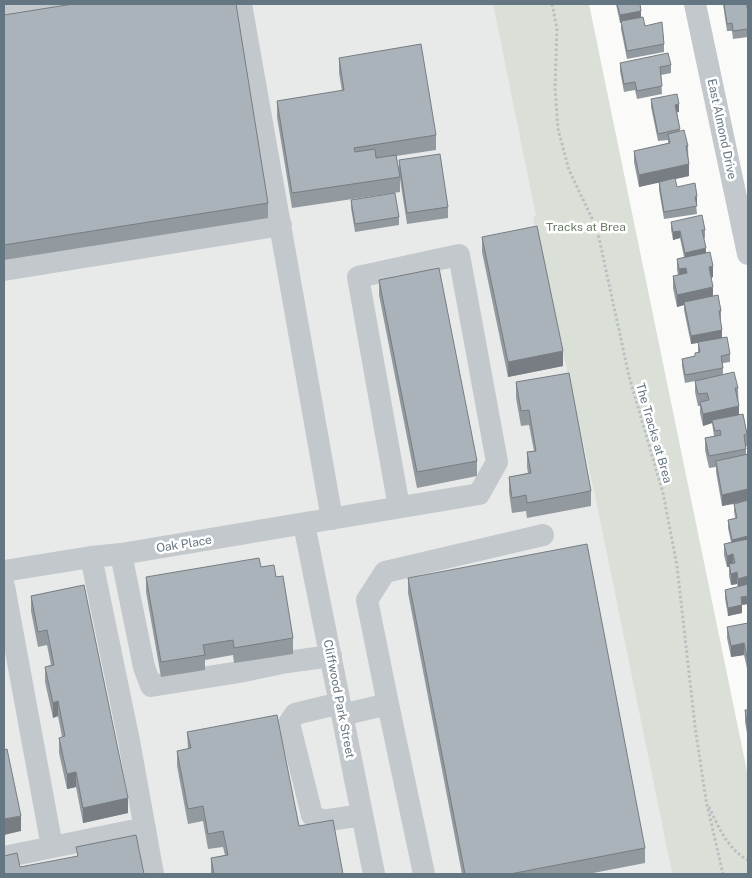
<svg xmlns="http://www.w3.org/2000/svg" width="752" height="878" font-family="'Public Sans',sans-serif">
<style>
.built{fill:#e8e9e9}
.green{fill:#dadfd7}
.lines{fill:none;stroke-linecap:round;stroke-linejoin:round}
.path{stroke:#bbbfc2;stroke-width:3;stroke-dasharray:2.5 2.5;stroke-linecap:butt}
.minor{stroke:#c3c8cc;stroke-width:22}
.wall{fill:#929a9f}
.shaded-wall{fill:#777d82}
.building{fill:#aab3b9;stroke:#777d82}
.labels{text-anchor:middle;dominant-baseline:central;stroke-width:5;stroke-linejoin:round;paint-order:stroke}
.street-label{font-size:12px;fill:#657683;stroke:#fff}
.park-label{font-size:12px;fill:#687a64;stroke:#fff}
</style>
<rect width="100%" height="100%" fill="#fafaf8"/>
<path class="built" d="M4,4H493L595,496L672,874H4Z"/>
<path class="green" d="M493,4H589L748,776V874H672L595,496L533,217L536,216Z"/>
<g class="lines">
<path class="path" d="M552,4L557,28L555,88L558,129L569,170L597,229L629,376L663,493L677,566L695,726L706,800L723,874
M709,807C718,826 728,850 748,860"/>
<path class="minor" d="M241,4L332,519
M695,4L748,254
M4,14L72,4
M4,270L281,225
M304,524L374,874
M121,554L144,667L151,686L239,672L287,662L331,656
M91,557L129,741L153,874
M4,571L91,557L121,554L479,494L497,462L459,255L358,277L399,507
M4,586L52,847
M340,703L295,714L289,723L312,815L322,821L362,815
M388,704L367,600L385,572L543,535
M342,715L388,704L424,874
M4,857L145,828"/>
</g>
<path class="wall" d="M616,4H640L641,17L645,26L664,44V52L627,59L621,29V23H620Z
M723,4H747V8H748V37L733,39L732,31H727Z
M4,15L268,203V218L4,260Z
M339,58L436,135V150L396,156L399,170V160L448,207V218L407,224L400,179V192L292,208L277,117V101L342,91L339,73Z
M620,63L671,65V73L661,75L662,94L637,99L635,90L624,92L620,71Z
M651,99L679,112H677L680,131L688,146L689,176L675,179L677,187L697,204H696L697,214L664,219L659,190V182L639,187L634,162V151L668,143V140L658,141L651,107Z
M351,200L399,217V225L355,232L351,208Z
M671,222L705,230V238H704L706,252L713,277L711,278L713,296L721,311V319H720L722,338L730,354V362L723,363V375L738,388L739,414L747,434V446H746V454H748V604L742,605V613L728,616L725,598V590L738,587L737,584L731,585L729,576V567H727L724,555V544L731,542L728,528V520L735,518L734,511V504L722,506L716,472V467L709,468L705,450V438L714,436L712,423L703,426L700,413V406H698L695,392V381L685,383L682,366V359L695,356V353H698V343L691,344L684,310V305L677,307L673,288V276L678,275L677,270V259L684,257L680,238L673,240L671,229Z
M482,237L563,366L508,377L482,252Z
M379,280L477,461V476L417,488L379,295Z
M516,382L591,491V506L527,518L526,511L512,513L509,492V477L528,473L527,467V452L534,451L529,425L521,426L516,398Z
M261,567L276,577L293,638V654L234,663L233,655L205,660V670L161,677L146,592V577Z
M408,578L645,848V863L588,874H462L408,593Z
M84,585L128,813L83,823L76,787L67,789L59,753V738L62,737L58,716L53,718L45,682V667L51,665L47,645L38,647L31,611V596Z
M748,623V673L744,655L731,657L727,638V627Z
M745,710H748V739L745,722Z
M187,732L299,826L343,874H211V858L225,855L223,847L208,849L203,821L188,824L177,766V751L188,749Z"/>
<path class="shaded-wall" d="M641,11V19L620,23V15Z
M679,104V112L675,113V105Z
M689,164V176L639,187V175Z
M697,196V204L695,205V197Z
M680,231V238L673,240V232Z
M706,248V256L685,261V253Z
M713,266V277L709,278V267Z
M686,268V279L679,281V269Z
M713,287V299L684,302V305L677,307V295Z
M722,330V338L691,344V336Z
M563,351V366L508,377V362Z
M739,406V418L712,420V423L703,426V414Z
M748,489V500L722,506V495Z
M748,536V544L732,548V540Z
M733,554V566L729,564V567H727V556Z
M737,572V584L731,585V574Z
M748,576V588L738,590V579Z
M748,596V604L741,605V597Z
M742,605V613L728,616V608Z
M744,643V655L731,657V646Z
M58,701V716L53,718V703Z
M76,772V787L67,789V774Z
M128,798V813L83,823V808Z
M21,816V831L4,835V819Z"/>
<path class="building" d="M73,4H236L268,203L4,245V15Z
M617,4H640L641,11L620,15Z
M724,4H747V8H748V29L733,31L732,23L727,24Z
M643,17L645,26L662,22L664,44L627,51L621,21Z
M421,44L436,135L354,148L355,152L375,149L376,158L396,155L400,177L292,193L277,101L344,90L339,58Z
M668,53L671,65L660,67L662,86L637,91L635,82L624,84L620,63Z
M677,94L679,104L675,105L680,129L658,134L651,99Z
M684,130L688,146H686L689,164L639,175L634,151L670,143L668,134Z
M440,154L448,207L407,213L399,160Z
M675,178L677,187L695,183L697,196L695,197L697,206L664,212L659,182Z
M395,193L399,217L355,224L351,200Z
M702,215L705,230H702L706,248L685,253L680,231L673,232L671,222Z
M537,226L563,351L508,362L482,237Z
M710,252L713,266L709,267L713,287L677,295L673,276L687,273L686,268L679,269L677,259Z
M439,268L477,461L417,472L379,280Z
M718,295L721,311H719L722,330L691,336L684,302Z
M727,337L730,354L721,356L723,368L685,375L682,359L695,356V353L700,352L698,342Z
M734,372L738,388H735L739,406L703,414L700,402L709,400L707,393L698,394L695,381Z
M569,373L591,491L527,503L526,495L512,498L509,477L531,473L527,452L536,451L529,410L521,411L516,382Z
M743,414L747,434L744,435L746,449L709,456L705,438L721,435L720,430L715,431L712,420Z
M748,454V489L722,495L716,461Z
M748,500V536L732,540L728,520L737,518L734,504Z
M748,539V576L738,579L737,572L731,574L729,564L735,563L733,554L727,556L724,544Z
M587,544L645,848L510,874H465L408,578Z
M259,558L261,567L274,565L276,577L283,576L293,638L234,648L233,640L203,645L205,655L161,662L146,577Z
M748,584V596L741,597L742,605L728,608L725,590Z
M84,585L128,798L83,808L76,772L67,774L59,738L65,736L58,701L53,703L45,667L54,665L47,630L38,632L31,596Z
M748,623V662L744,643L731,646L727,627Z
M745,710H748V728Z
M277,715L299,826L333,820L343,874H214L211,858L228,855L223,831L208,834L203,806L188,809L177,751L191,748L187,732Z
M7,749L21,816L4,819V750Z
M136,835L144,874H4V856L17,853L20,867L78,856L76,847Z"/>
<g class="labels">
<g class="street-label">
<text transform="translate(722 129) rotate(78)">East Almond Drive</text>
<text transform="translate(654 433) rotate(74)">The Tracks at Brea</text>
<text transform="translate(184 544) rotate(-9)">Oak Place</text>
<text transform="translate(339 699) rotate(79)">Cliffwood Park Street</text>
</g>
<g class="park-label">
<text x="586" y="227">Tracks at Brea</text>
</g>
</g>
<rect width="752" height="878" fill="none" stroke="#657683" stroke-width="10"/>
</svg>
